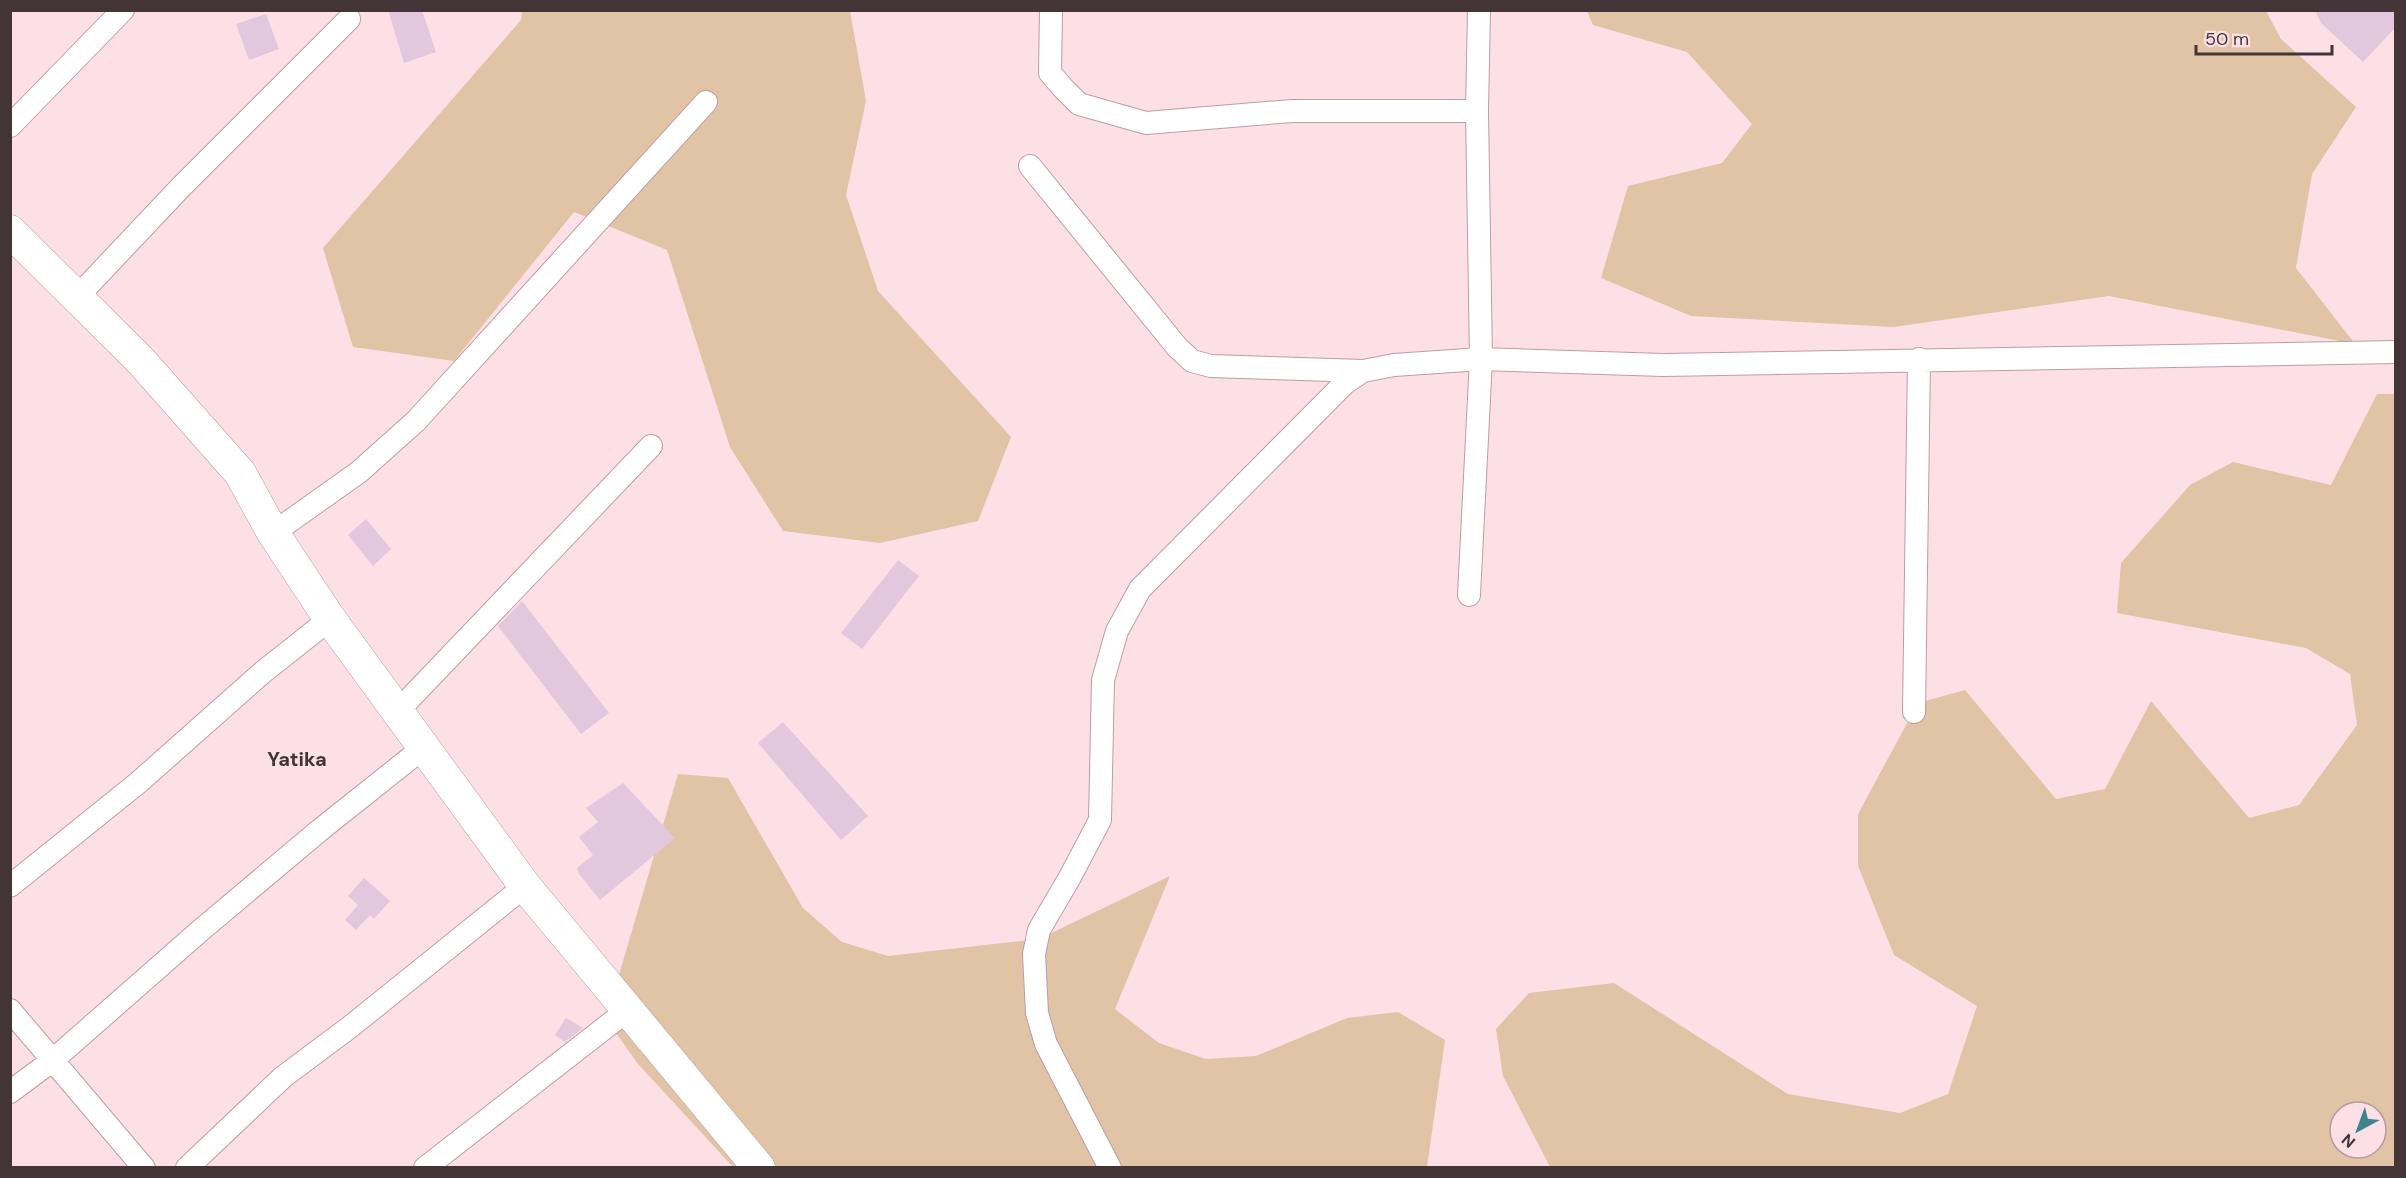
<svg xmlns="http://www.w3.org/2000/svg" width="2406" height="1178" font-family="'DM Sans',sans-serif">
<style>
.green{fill:#e1c3a5;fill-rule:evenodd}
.building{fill:#e2c7dd}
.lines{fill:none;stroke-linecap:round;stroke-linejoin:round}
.minor-casing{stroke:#be9ca3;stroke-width:24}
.secondary-casing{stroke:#be9ca3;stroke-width:33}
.minor{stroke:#fff;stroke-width:22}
.secondary{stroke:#fff;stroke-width:32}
.labels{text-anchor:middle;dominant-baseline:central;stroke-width:5;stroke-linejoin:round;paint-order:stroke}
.quarter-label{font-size:20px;font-weight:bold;fill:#433437;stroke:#fde0e6}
</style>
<rect width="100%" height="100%" fill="#fde0e6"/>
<path class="green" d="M522,11H850L866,101L846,195L878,291L1011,437L978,521L880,543L783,531L730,447L667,250L574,212L454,361L353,347L323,248L521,20Z
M1587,11H2266L2281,39L2356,107L2312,174L2296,268L2355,344L2109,296L1894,327L1691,316L1601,278L1628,186L1722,163L1752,124L1687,52L1593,25Z
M2377,394H2395V1167H1550L1503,1076L1496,1029L1529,993L1614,983L1788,1094L1900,1113L1948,1094L1977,1006L1894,955L1858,866V814L1918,703L1965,690L2056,799L2105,789L2151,701L2249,818L2299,805L2357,725L2350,674L2306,648L2117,613L2121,563L2190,485L2233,462L2331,485ZM2340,1112H2376V1148H2340Z
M678,774L728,778L803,908L842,942L888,956L1039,939L1170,876L1115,1009L1159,1043L1206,1059L1256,1056L1347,1018L1398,1012L1445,1040L1427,1167L734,1168L638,1064L606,1019Z"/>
<path class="building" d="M388,10H422L436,52L404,63Z
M2315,10H2396V27L2363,62L2321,23Z
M266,14L279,49L249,60L236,24Z
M366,519L391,549L373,566L348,535Z
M898,560L919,576L862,649L841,633Z
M522,601L609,713L581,734L498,626Z
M783,722L868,816L841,840L758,743Z
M623,783L675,838L600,900L579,874L577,868L593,855L579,837L598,822L586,808Z
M364,878L390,901L374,919L370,915L356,930L345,920L358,905L348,896Z
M566,1018L583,1028L565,1042L555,1035Z"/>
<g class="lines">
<defs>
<path id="minor" d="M1051,10L1050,73L1063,88L1079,104L1146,123L1292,111H1477
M10,126L123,10
M1030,166L1177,347L1192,361L1211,366L1363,371
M77,297L181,187L349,19
M273,533L359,472L416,421L706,102
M1469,595L1481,359L1477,111L1479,10
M1914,712L1919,359
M396,713L651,446
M10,886L139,782L263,672L330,619
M10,1010L144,1168
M10,1092L53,1060L201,930L320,830L423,748
M187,1168L283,1077L350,1027L525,886
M425,1168L629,1009
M1110,1168L1046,1044L1037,1013L1034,954L1039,930L1070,877L1100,820L1103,680L1117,631L1140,589L1345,383L1363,371L1394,365L1481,359L1663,365L2396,352"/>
<path id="secondary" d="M10,231L141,361L240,473L273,533L330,619L525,886L759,1168"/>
</defs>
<use href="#minor" class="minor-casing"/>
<use href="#secondary" class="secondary-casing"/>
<use href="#minor" class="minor"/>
<use href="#secondary" class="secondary"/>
</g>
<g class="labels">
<g class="quarter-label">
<text x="297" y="759">Yatika</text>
</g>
</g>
<rect width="2406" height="1178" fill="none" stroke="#433437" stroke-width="24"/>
<g transform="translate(2358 1130) rotate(221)"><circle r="28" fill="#fde0e6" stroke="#b39ba0" stroke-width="1.5"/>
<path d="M0-4.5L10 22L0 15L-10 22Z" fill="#3d848c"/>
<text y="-9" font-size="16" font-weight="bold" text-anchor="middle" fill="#433437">N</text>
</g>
<path d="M2196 45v9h136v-9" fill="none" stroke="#433437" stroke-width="3"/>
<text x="2205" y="45" font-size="18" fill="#433437" stroke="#fde0e6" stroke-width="4.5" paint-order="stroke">50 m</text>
</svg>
